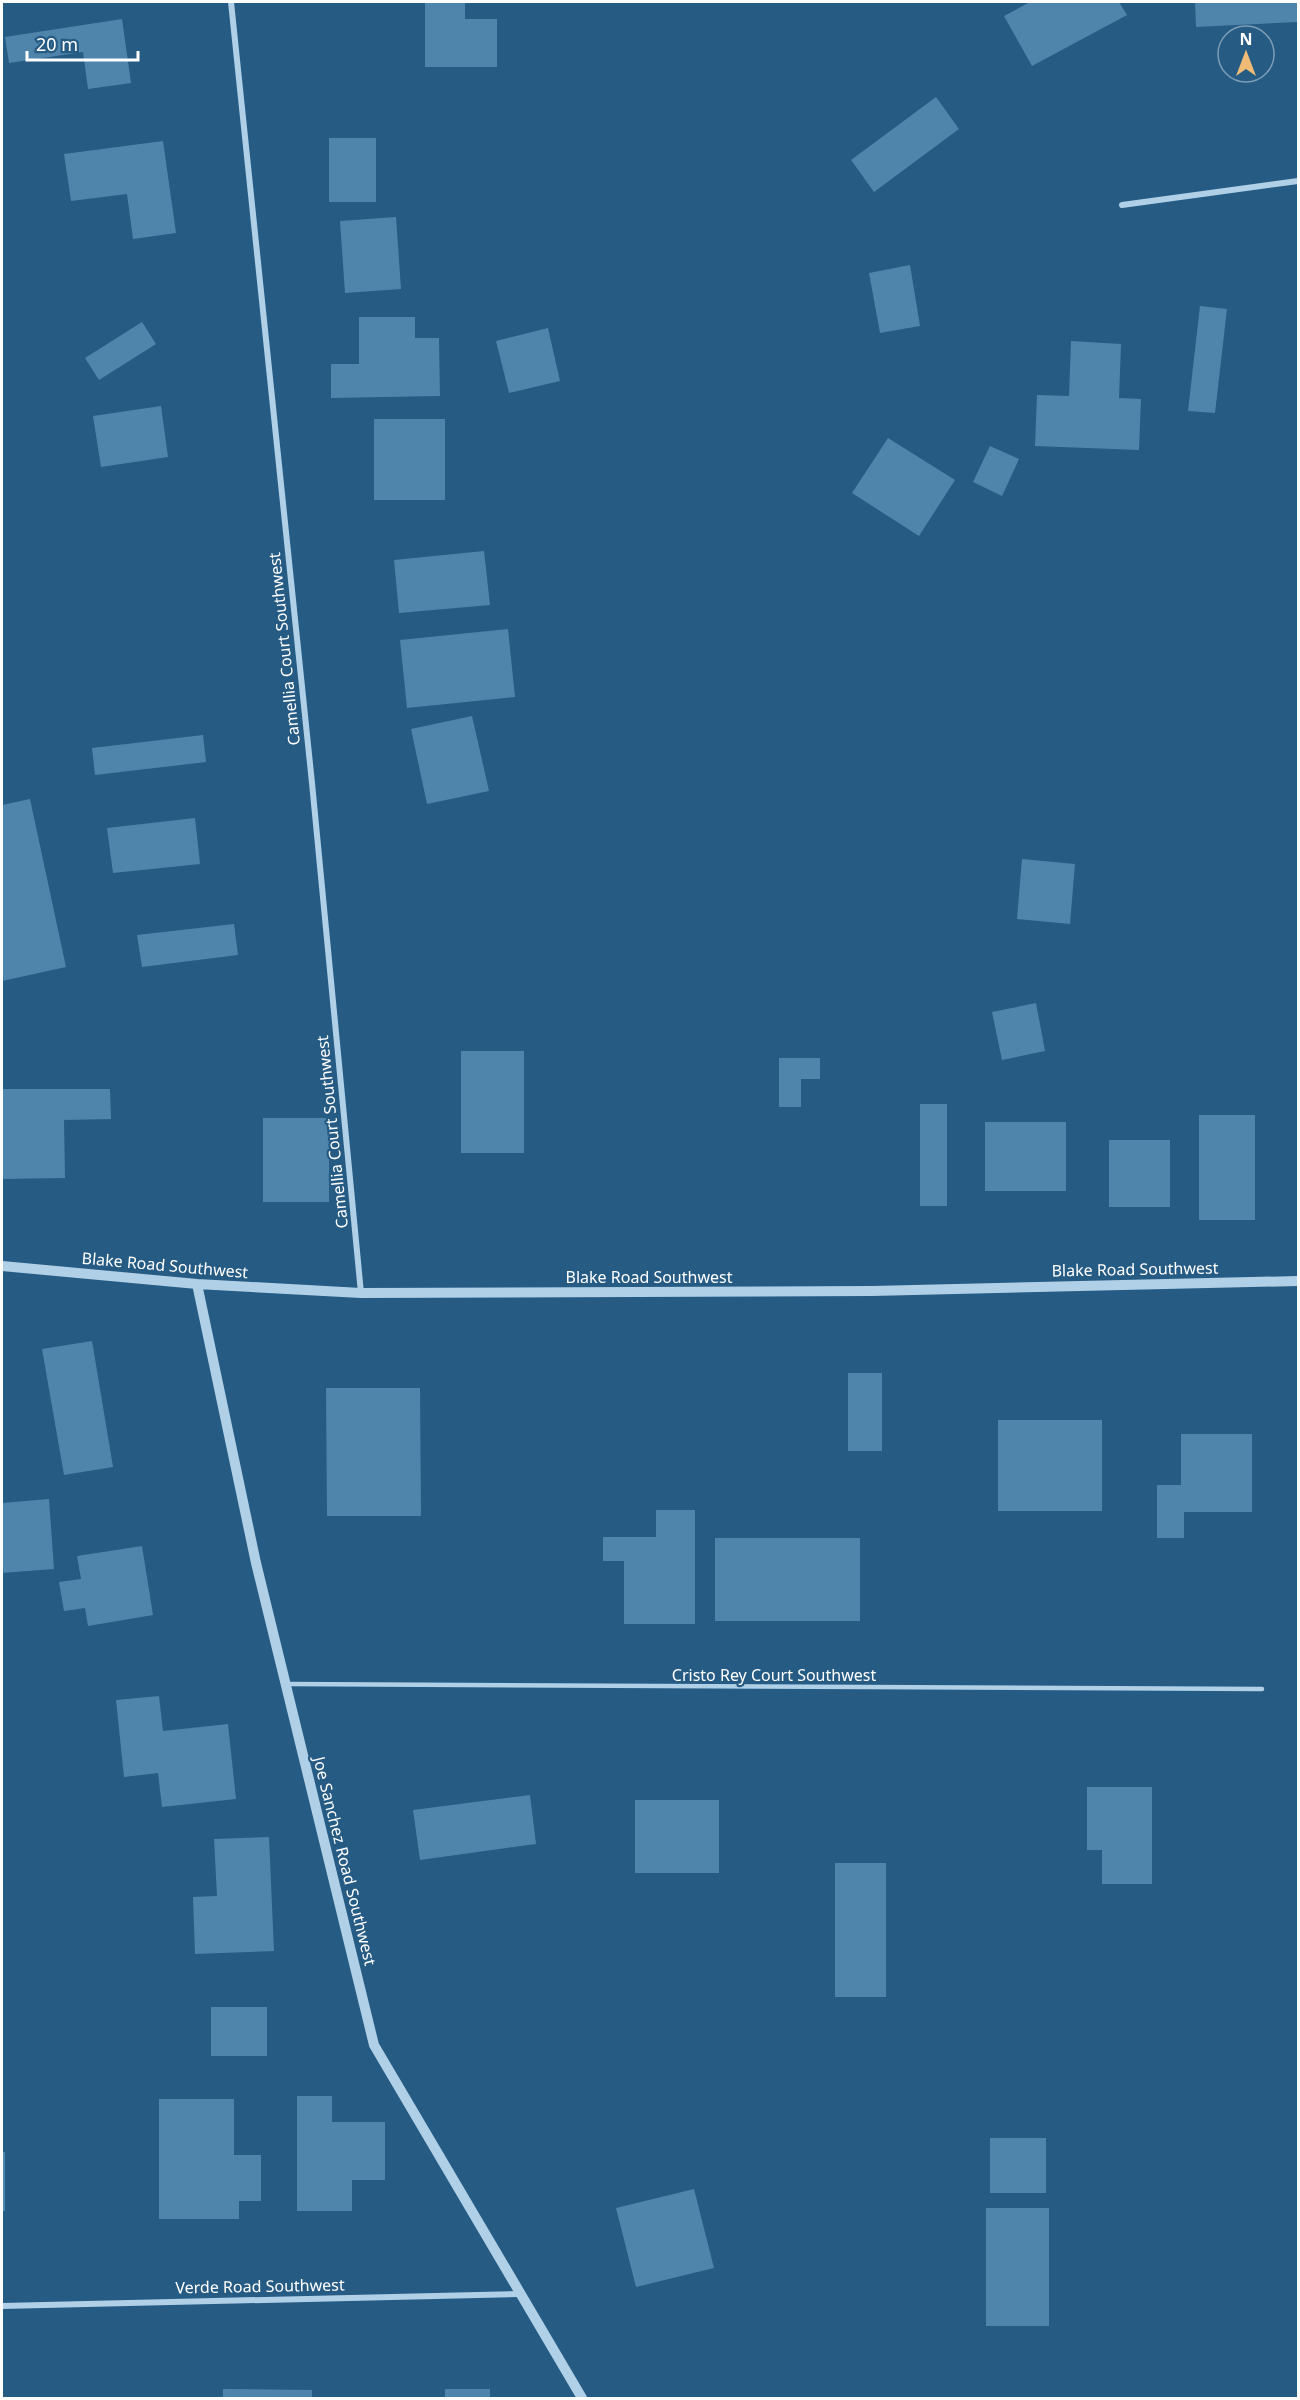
<svg xmlns="http://www.w3.org/2000/svg" width="1300" height="2400" font-family="'Noto Sans',sans-serif">
<style>
.building{fill:#4f85ab}
.lines{fill:none;stroke-linecap:round;stroke-linejoin:round}
.service{stroke:#b0d0e7;stroke-width:4.5}
.minor{stroke:#b0d0e7;stroke-width:6}
.tertiary{stroke:#b0d0e7;stroke-width:10}
.labels{text-anchor:middle;dominant-baseline:central;stroke-width:4.5;stroke-linejoin:round;paint-order:stroke}
.street-label{font-size:16px;fill:#fff;stroke:#265b84}
</style>
<rect width="100%" height="100%" fill="#265b84"/>
<path class="building" d="M425,2H465V19H497V67H425Z
M1030,2H1119L1127,15L1032,66L1004,16Z
M1195,2H1298V22L1196,27Z
M122,19L131,83L88,89L83,52L9,63L5,37Z
M936,97L959,129L874,192L851,160Z
M329,138H376V202H329Z
M163,141L176,233L133,239L127,194L71,201L64,154Z
M396,217L401,289L345,293L340,221Z
M910,265L920,326L880,333L869,273Z
M1200,306L1227,309L1215,413L1188,411Z
M359,317H415V338H439L440,396L331,398V364H359Z
M142,322L156,344L99,380L85,358Z
M548,328L560,381L509,393L496,341Z
M1071,341L1121,344L1119,398L1141,399L1139,450L1035,446L1037,395L1069,396Z
M161,406L168,457L101,467L93,416Z
M374,419H445V500H374Z
M888,438L955,480L919,536L852,493Z
M990,446L1019,459L1002,496L973,482Z
M484,551L490,605L399,613L394,560Z
M508,629L515,697L407,708L400,640Z
M472,716L489,791L427,804L411,729Z
M203,735L206,762L95,775L92,748Z
M30,799L66,967L2,981V805Z
M195,818L200,864L113,873L107,828Z
M1022,859L1075,864L1070,924L1017,919Z
M234,924L238,955L142,967L137,935Z
M1036,1003L1045,1051L1002,1060L992,1012Z
M461,1051H524V1153H461Z
M779,1058H820V1079H801V1107H779Z
M2,1089H110L111,1119L64,1120L65,1178L2,1179Z
M920,1104H947V1206H920Z
M1199,1115H1255V1220H1199Z
M263,1118H329V1202H263Z
M985,1122H1066V1191H985Z
M1109,1140H1170V1207H1109Z
M92,1341L113,1467L64,1475L42,1349Z
M848,1373H882V1451H848Z
M326,1388H420L421,1516H327Z
M998,1420H1102V1511H998Z
M1181,1434H1252V1512H1184V1538H1157V1485H1181Z
M49,1499L54,1569L2,1573V1503Z
M656,1510H695V1624H624V1561H603V1537H656Z
M715,1538H860V1621H715Z
M142,1546L153,1615L88,1626L85,1608L64,1611L59,1582L81,1579L77,1556Z
M159,1696L163,1731L228,1724L236,1799L162,1807L158,1773L124,1777L116,1700Z
M1087,1787H1152V1884H1102V1850H1087Z
M530,1795L536,1844L420,1860L413,1810Z
M635,1800H719V1873H635Z
M269,1837L274,1951L195,1954L193,1897L217,1896L214,1839Z
M835,1863H886V1997H835Z
M211,2007H267V2056H211Z
M297,2096H332V2122H385V2180H352V2211H297Z
M159,2099H234V2155H261V2201H239V2219H159Z
M990,2138H1046V2193H990Z
M2,2152H5V2211H2Z
M694,2189L714,2268L636,2287L616,2208Z
M986,2208H1049V2326H986Z
M223,2389L312,2390V2398H223Z
M445,2389H490V2398H445Z"/>
<g class="lines">
<path class="service" d="M286,1684L1262,1689"/>
<path class="minor" d="M231,2L312,783L361,1293
M1122,205L1298,181
M2,2306L520,2294"/>
<path class="tertiary" d="M2,1266L197,1284L361,1293L872,1291L1298,1281
M197,1284L256,1563L374,2045L582,2398"/>
</g>
<g class="labels">
<g class="street-label">
<text transform="translate(284 649) rotate(-96)">Camellia Court Southwest</text>
<text transform="translate(332 1132) rotate(-96)">Camellia Court Southwest</text>
<text transform="translate(165 1265) rotate(5)">Blake Road Southwest</text>
<text transform="translate(1135 1269) rotate(-1)">Blake Road Southwest</text>
<text x="649" y="1277">Blake Road Southwest</text>
<text x="774" y="1675">Cristo Rey Court Southwest</text>
<text transform="translate(345 1861) rotate(76)">Joe Sanchez Road Southwest</text>
<text transform="translate(260 2286) rotate(-1)">Verde Road Southwest</text>
</g>
</g>
<rect width="1300" height="2400" fill="none" stroke="#ffffff" stroke-width="6"/>
<g transform="translate(1246 54)"><circle r="28" fill="#265b84" stroke="#7d9db5" stroke-width="1.5"/>
<path d="M0-4.5L10 22L0 15L-10 22Z" fill="#f0bc75"/>
<text y="-9" font-size="16" font-weight="bold" text-anchor="middle" fill="#ffffff">N</text>
</g>
<path d="M27 51v9h111v-9" fill="none" stroke="#ffffff" stroke-width="3"/>
<text x="36" y="51" font-size="18" fill="#ffffff" stroke="#265b84" stroke-width="4.5" paint-order="stroke">20 m</text>
</svg>
